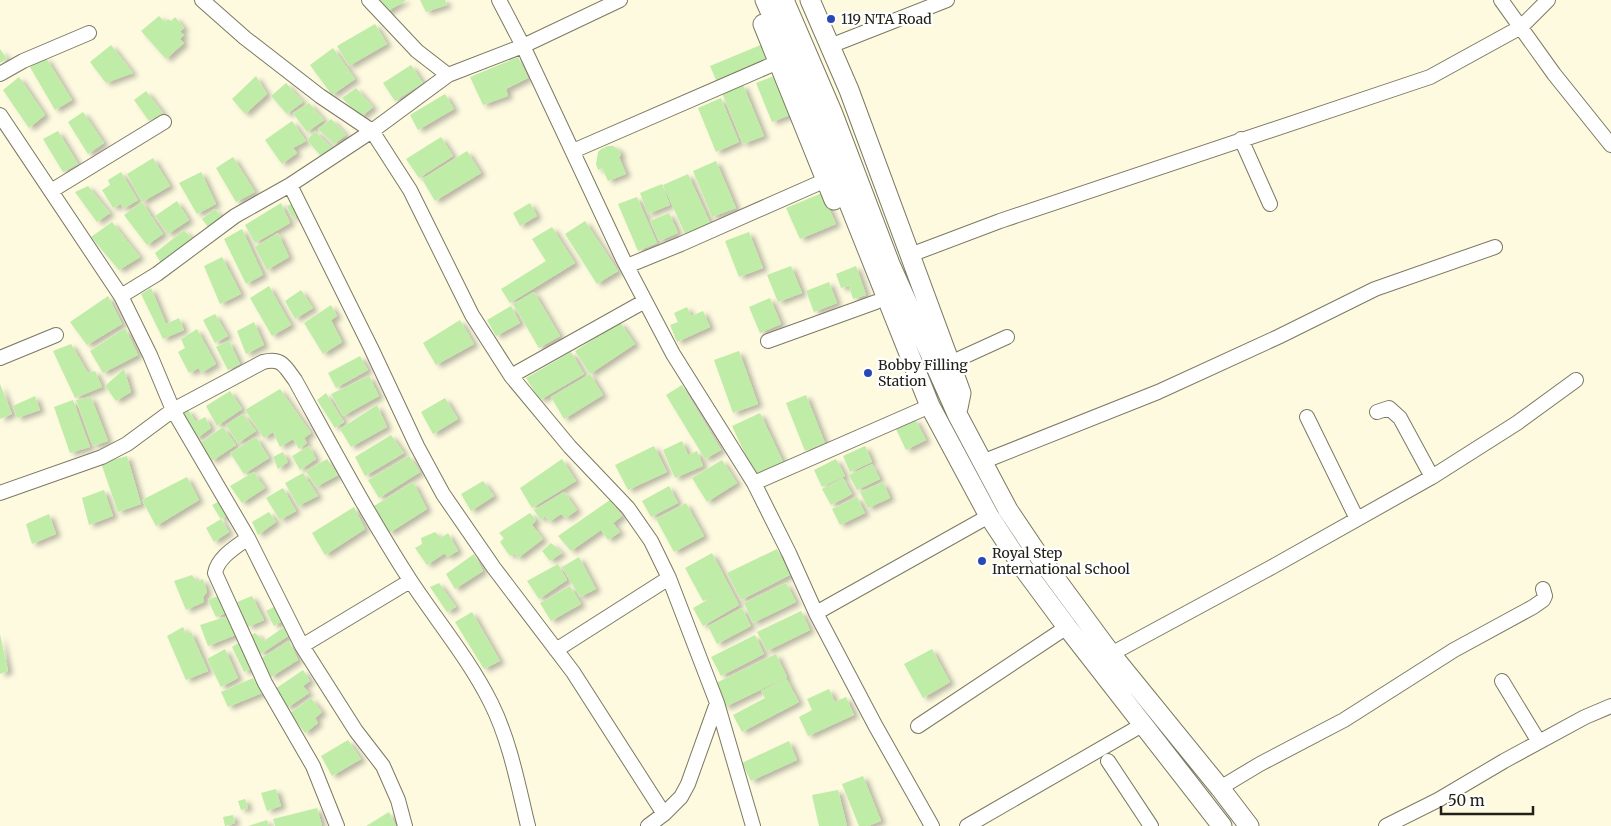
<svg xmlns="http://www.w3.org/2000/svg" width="1611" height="826" font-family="Merriweather,serif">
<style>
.building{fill:#bfeca6;filter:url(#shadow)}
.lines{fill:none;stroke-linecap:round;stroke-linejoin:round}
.street-casing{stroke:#7c7962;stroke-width:16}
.secondary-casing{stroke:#7c7962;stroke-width:21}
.street{stroke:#fff;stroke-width:14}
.secondary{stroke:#fff;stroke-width:19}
.poi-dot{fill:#2948b7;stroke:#fff;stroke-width:2}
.labels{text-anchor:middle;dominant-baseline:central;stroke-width:4.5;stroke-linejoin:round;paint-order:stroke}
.poi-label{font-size:14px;fill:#222118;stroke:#fff;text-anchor:start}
</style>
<defs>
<filter id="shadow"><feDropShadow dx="5" dy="3" stdDeviation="2.5" flood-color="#0004"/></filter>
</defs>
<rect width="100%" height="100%" fill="#fdfae0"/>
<path class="building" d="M377,0H406L385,13Z
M420,0H445L447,5L426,12Z
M159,16L165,22L168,19L171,21L175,17L184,28L180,32L184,35L180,39L184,43L166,59L141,31Z
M375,24L387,44L349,66L337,46Z
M763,44L770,59L717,82L710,66Z
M111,45L133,73L106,83L90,62Z
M333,48L355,79L332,95L310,65Z
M0,49L7,59L0,63Z
M518,57L528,78L506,89L508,96L483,105L470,77Z
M46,58L72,100L55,110L30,67Z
M411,65L423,83L395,101L383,83Z
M256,76L267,94L245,114L232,99Z
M774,76L790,115L772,122L756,83Z
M19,77L45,115L29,128L3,90Z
M286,83L303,102L287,114L271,96Z
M743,85L764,136L743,144L722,93Z
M356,88L373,107L361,117L342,98Z
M146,91L163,113L149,121L134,100Z
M445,94L454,109L418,130L410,115Z
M721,98L739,142L716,152L698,108Z
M309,103L324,120L307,132L293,113Z
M83,112L104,143L88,154L68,122Z
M331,119L346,135L334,144L318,129Z
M292,121L306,141L293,148L297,153L282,164L265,140Z
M58,131L78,164L63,172L43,139Z
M315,131L333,149L320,155L307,140Z
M441,137L453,156L419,178L406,159Z
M608,146H613L619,150L621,155L619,157L626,174L608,181L602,168L598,170L596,164L598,152L601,149Z
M467,151L481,173L435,201L422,179Z
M233,157L255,192L236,202L216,168Z
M153,158L170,186L142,202L163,234L147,245L124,215L142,202L127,174Z
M716,161L736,208L712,217L693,171Z
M121,172L138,200L123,209L121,204L113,208L102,190L110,185L108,180Z
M201,172L216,204L197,214L179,183Z
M688,174L711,225L686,236L663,185Z
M662,184L670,205L648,214L640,193Z
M88,186L110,213L97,222L75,192Z
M822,193L836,224L800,239L786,208Z
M637,197L657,243L638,251L618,204Z
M177,201L189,220L168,234L155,216Z
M281,203L290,223L255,243L245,225Z
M294,203L300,214L292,218L287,206Z
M530,203L537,216L520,226L513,213Z
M215,209L221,217L209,228L202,219Z
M669,213L678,233L659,241L650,221Z
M585,221L618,271L597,284L565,234Z
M112,222L140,257L119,270L91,237Z
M552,227L575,263L510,303L501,289L546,261L532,239Z
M242,229L263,275L246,284L224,239Z
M184,230L192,239L161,263L155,253Z
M749,232L763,268L739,277L725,241Z
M278,233L289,257L267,270L255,247Z
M222,257L241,294L220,304L204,266Z
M791,266L802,293L778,302L767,275Z
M856,266L866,295L853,299L849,286L841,288L836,274Z
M829,282L837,303L814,312L806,291Z
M269,286L291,325L272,336L250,298Z
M151,288L166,324L179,318L184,330L163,339L141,294Z
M301,290L313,308L295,319L285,301Z
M534,292L560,336L539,348L513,304Z
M108,296L122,324L87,345L70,322Z
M770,298L781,324L760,333L749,307Z
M331,305L337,316L331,320L342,342L323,354L304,323Z
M511,306L520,323L496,336L487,320Z
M687,307L691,316L703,311L710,327L677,342L670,325L678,322L674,313Z
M215,314L228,336L215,343L203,320Z
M460,320L474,344L436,365L423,343Z
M254,322L264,345L246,354L237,331Z
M620,322L635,344L590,374L603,395L564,419L551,397L590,374L575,351Z
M125,328L138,355L103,373L90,351Z
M197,329L216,364L201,373L199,368L189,373L178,352L185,348L181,339Z
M229,341L240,364L228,370L216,347Z
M71,344L88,373L95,371L102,387L75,398L53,351Z
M739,351L758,404L733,413L714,360Z
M571,352L584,374L540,400L526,378Z
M360,356L368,370L336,388L328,373Z
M124,369L131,392L116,401L105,386Z
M369,376L379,396L343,416L331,394Z
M0,384L12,414L0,419Z
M682,385L721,450L705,459L666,395Z
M280,389L311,433L304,438L307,443L299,449L293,439L280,447L273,432L264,438L245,410Z
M230,391L242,409L217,426L206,406Z
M326,393L344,422L335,428L317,400Z
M806,395L825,443L805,451L786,403Z
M35,396L40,410L17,418L13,406Z
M91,397L108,441L93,446L76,400Z
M445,398L458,419L433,434L421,412Z
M73,400L90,447L70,453L54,407Z
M377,405L387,427L351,447L340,429Z
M188,410L196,422L205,417L211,428L196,439L181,413Z
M760,413L784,464L756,477L732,426Z
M243,414L256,431L238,443L226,425Z
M915,419L926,440L906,450L896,429Z
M223,427L236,445L212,461L200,443Z
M391,435L404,453L365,476L355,457Z
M256,437L269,458L244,474L230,453Z
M682,441L688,455L697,451L703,466L675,478L663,450Z
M309,446L316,459L300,470L292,456Z
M654,446L667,472L628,490L615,465Z
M865,446L872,462L850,472L843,456Z
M283,452L288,462L278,469L273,457Z
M127,456L141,504L118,512L101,463Z
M409,456L420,472L379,498L368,480Z
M327,459L338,475L316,487L306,471Z
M562,459L576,481L532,508L520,488Z
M836,459L845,476L822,487L814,470Z
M722,460L737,483L707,502L692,478Z
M872,464L880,479L857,490L849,475Z
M254,472L265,488L242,503L230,486Z
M303,473L318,496L298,506L285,483Z
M187,477L199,500L156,526L142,500Z
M843,478L852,494L831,505L822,489Z
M483,481L494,496L471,511L461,494Z
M413,482L427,509L389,533L374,506Z
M883,482L890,498L868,508L860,492Z
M669,486L678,503L651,517L642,501Z
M283,488L296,511L280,520L266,498Z
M104,490L113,516L89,525L82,498Z
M564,492L577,510L566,518L561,514L549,522L545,516L541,520L534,510Z
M857,497L865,513L840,525L832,509Z
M610,500L622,516L613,523L620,532L608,540L601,530L571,551L558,536Z
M218,502L228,515L221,519L212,505Z
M686,503L704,536L674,552L656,519Z
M354,507L365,529L325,555L312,533Z
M269,512L276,522L258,535L252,522Z
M530,513L536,520L532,525L543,539L518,558L514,553L510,556L500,542L504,538L499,533Z
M49,514L56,534L32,544L26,524Z
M221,519L229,532L214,542L206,528Z
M435,532L441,538L448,533L458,551L447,557L445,553L427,565L415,548L422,544L421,538Z
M551,543L562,553L550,561L542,551Z
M777,549L790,575L741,600L727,573Z
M712,553L739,605L703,626L693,608L718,594L703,601L685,568Z
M474,554L483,571L455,589L446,574Z
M579,557L596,589L580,597L562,567Z
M558,564L567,580L539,599L527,581Z
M192,575L197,582L203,579L207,592L203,597L204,602L186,610L174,581Z
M439,583L456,607L447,612L430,587Z
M786,583L796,602L753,623L744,603Z
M570,586L581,604L551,621L540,603Z
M218,596L226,613L216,617L208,600Z
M252,596L264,620L248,627L237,602Z
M276,606L284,620L274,626L266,611Z
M742,608L751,626L717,644L708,626Z
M801,611L810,630L767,651L757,632Z
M472,612L500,661L484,669L455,622Z
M228,616L238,634L208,646L200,625Z
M183,627L186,634L191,632L208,671L186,680L167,636Z
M284,627L288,636L261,654L248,637L255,633L264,641Z
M0,634L8,671L0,674Z
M755,635L764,654L721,676L711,657Z
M289,641L298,660L271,677L260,659Z
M238,643L251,669L244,672L232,647Z
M225,649L238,678L221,687L207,659Z
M932,649L950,682L923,698L904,664Z
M776,654L787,677L725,707L714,684Z
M303,670L310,681L303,686L309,693L287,708L275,689Z
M253,678L262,693L228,707L221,692Z
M786,678L799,702L742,732L733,715L765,698L761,691Z
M829,689L835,702L846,697L854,715L808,736L799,717L812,710L807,699Z
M311,698L322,712L315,718L318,723L305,733L290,713Z
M348,740L361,759L332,776L321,756Z
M789,741L797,760L751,781L742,763Z
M863,776L881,821L868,826H859L842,784Z
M276,789L281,806L267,811L261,793Z
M838,790L847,826H819L812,795Z
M245,799L248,808L241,810L238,801Z
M317,808L322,826H275L273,819Z
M389,812L396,826H366Z
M233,815L235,823L225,826L223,817Z
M267,820L269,826H248Z"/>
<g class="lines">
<defs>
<path id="street" d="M202,0L245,38L320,96L372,131L410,190L472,315L511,376L570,447L628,508L651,541L669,578L717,703L753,826
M369,0L417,51L448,75L523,46L620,0
M499,0L523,46L623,259L673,354L754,483L789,553L816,613L875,725L932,826
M1501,0L1554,74L1611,145
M830,46L947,0
M0,74L23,61L89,33
M0,115L121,296L150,355L173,410L248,538L302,646L356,731L383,766L398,800L405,826
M1241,139L1270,204
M573,151L778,62
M290,185L371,348L417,446L443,494L494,568L573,672L664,814
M51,191L164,122
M910,255L1000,221L1430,77L1521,27L1548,0
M627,266L681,244L826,180
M121,296L157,274L235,216L290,185L372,131L448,75
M768,341L876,302
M0,358L56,335
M950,363L1007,337
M511,376L645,301
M1377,412L1389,408L1400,418L1432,477
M1307,417L1357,519
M982,462L1158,392L1278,337L1375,289L1495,247
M754,483L930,406
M0,493L102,457L127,444L173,410L263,362C282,357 285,367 295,380C332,447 368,515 410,580C437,621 469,659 491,703C510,741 518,785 528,826
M248,538C236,547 218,557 215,573L265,683L313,766L337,826
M816,613L989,516
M302,646L410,581
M556,650L669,578
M1111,654L1272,567L1432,477L1517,423L1576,380
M1502,681L1539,742
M918,726L1067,627
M1108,761L1151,826
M1220,788L1260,764L1344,720L1454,650L1533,607L1543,600L1545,596L1543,589
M648,826L664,814L681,797L688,784L717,703
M967,826L1142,725
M1386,826L1438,800L1504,761L1585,717L1611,706"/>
<path id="secondary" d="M765,0L790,56L930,406L989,516L1024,569L1067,627L1222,826
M784,0L833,114L890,264L957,414L1008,510L1041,559L1111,654L1220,788L1249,826
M810,0L849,90L957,382L961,393L958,408
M763,24L834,200"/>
</defs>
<use href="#street" class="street-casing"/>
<use href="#secondary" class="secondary-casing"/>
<use href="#street" class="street"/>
<use href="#secondary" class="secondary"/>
</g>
<g class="poi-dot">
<circle cx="831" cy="19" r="5"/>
<circle cx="868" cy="373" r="5"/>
<circle cx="982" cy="561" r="5"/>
</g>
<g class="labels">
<g class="poi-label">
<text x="841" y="19">119 NTA Road</text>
<text x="878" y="365">Bobby Filling<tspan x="878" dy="16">Station</tspan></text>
<text x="992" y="553">Royal Step<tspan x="992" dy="16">International School</tspan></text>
</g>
</g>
<path d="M1441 806v8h92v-8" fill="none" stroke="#222118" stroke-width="2.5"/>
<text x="1448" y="806" font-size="15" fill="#222118" stroke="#ffffff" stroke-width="4" paint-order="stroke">50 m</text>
</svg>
